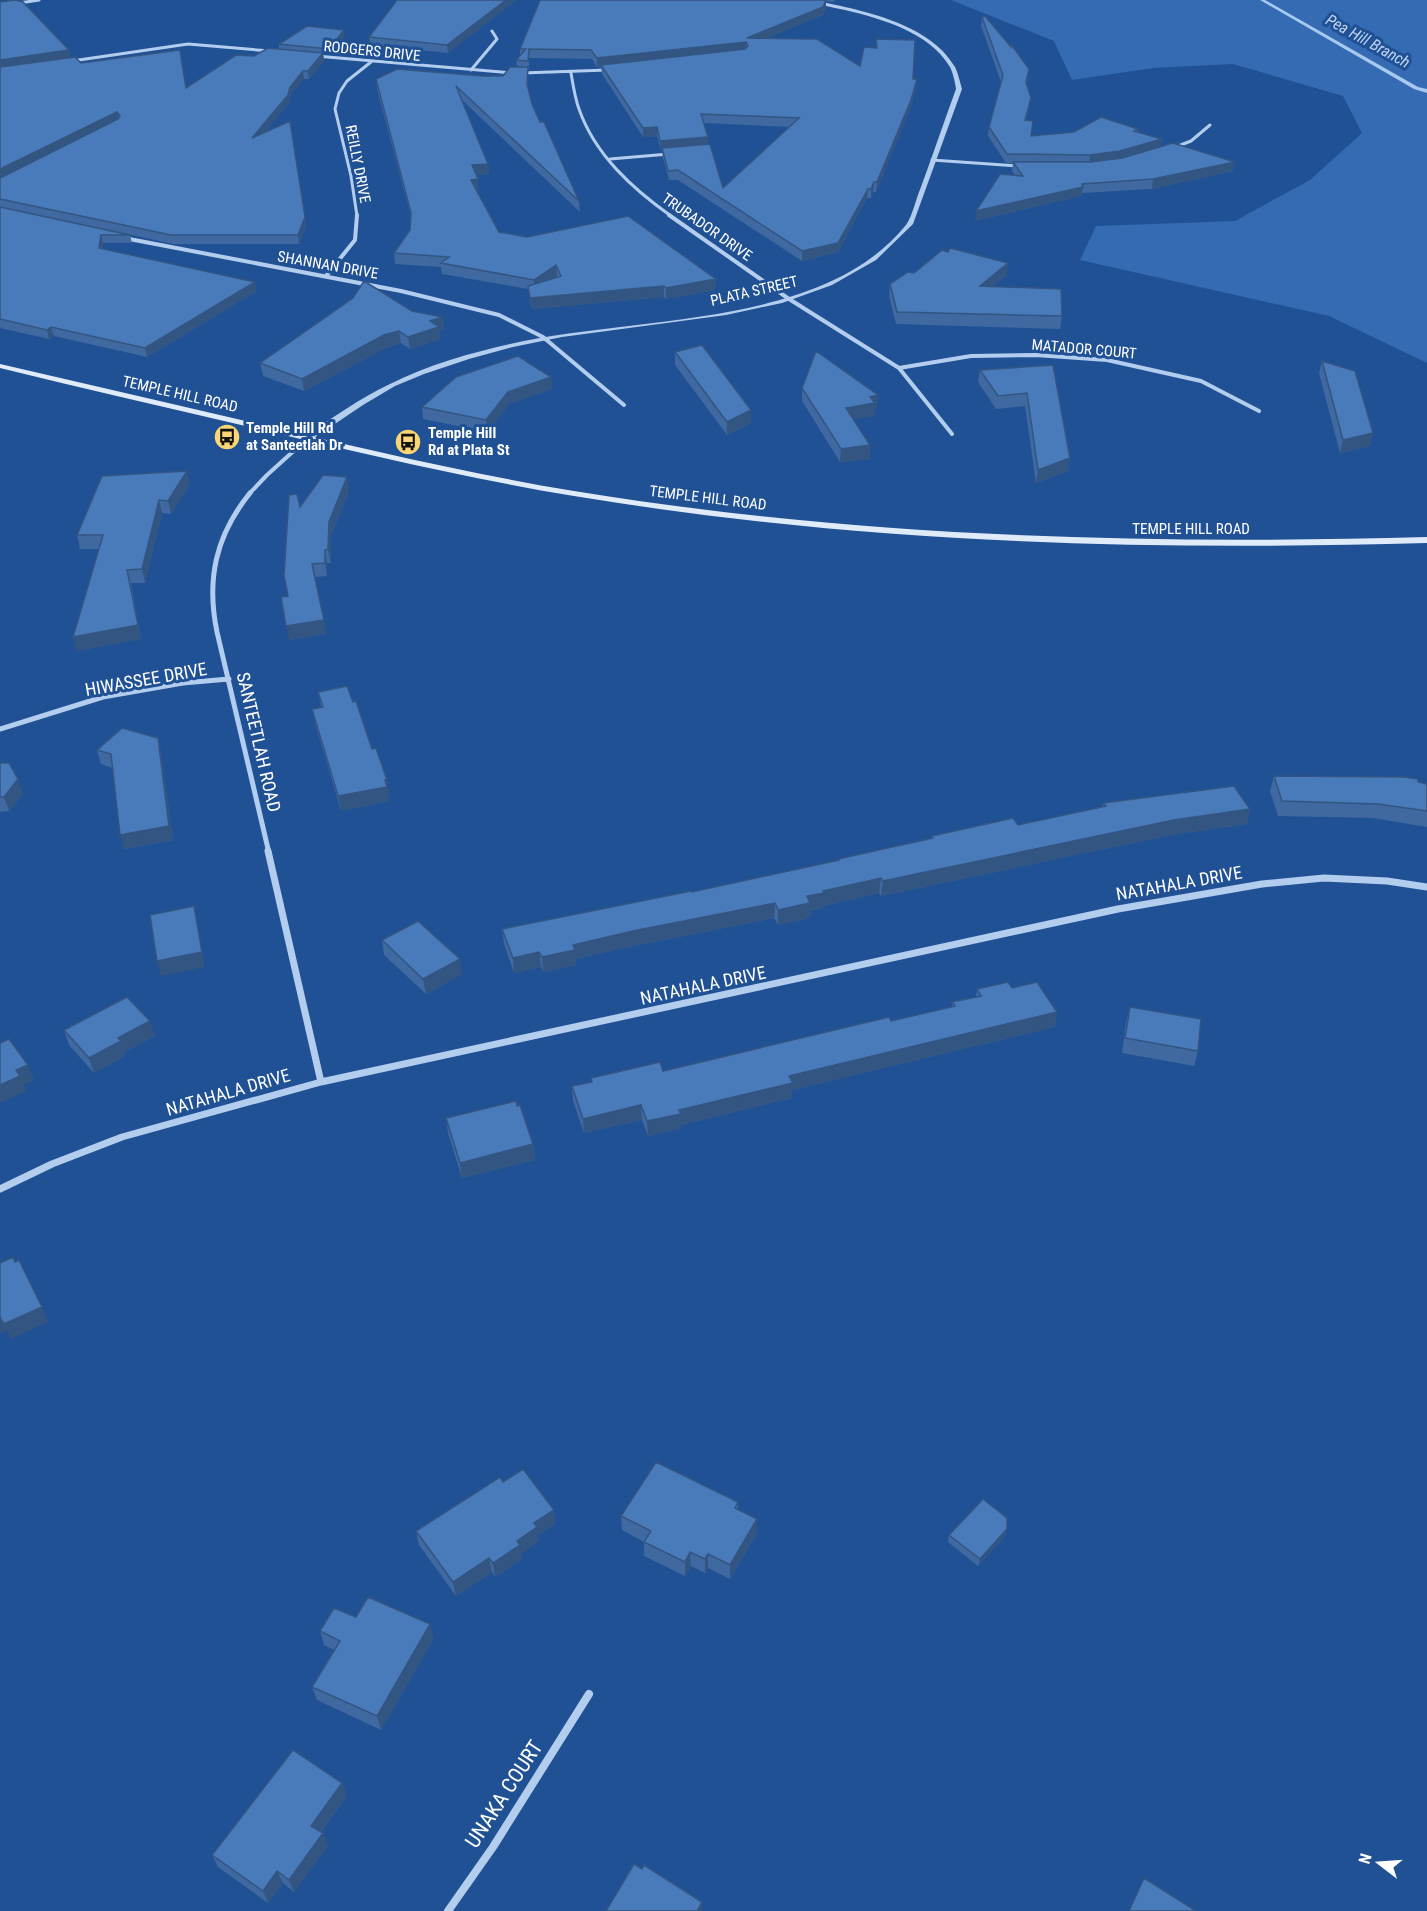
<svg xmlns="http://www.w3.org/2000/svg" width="1427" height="1911" font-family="'Roboto Condensed',sans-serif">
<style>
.green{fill:#346bb2}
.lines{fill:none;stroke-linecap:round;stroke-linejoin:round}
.stream{fill:#a7c8ef;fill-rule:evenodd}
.minor-far4{stroke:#b3cdee;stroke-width:3}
.minor-far3{stroke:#b3cdee;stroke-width:4}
.minor-far2{stroke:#b3cdee;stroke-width:5}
.minor-far1{stroke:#b3cdee;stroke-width:7}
.minor{stroke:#b3cdee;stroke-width:8}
.tertiary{fill:#b3cdee;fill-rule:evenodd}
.secondary{fill:#e0ebfa;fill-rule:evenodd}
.wall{fill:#3f69a0;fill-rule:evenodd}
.shaded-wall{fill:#335582}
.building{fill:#497aba;stroke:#335582;stroke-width:1.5}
.labels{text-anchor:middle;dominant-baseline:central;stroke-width:6;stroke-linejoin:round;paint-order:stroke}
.far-street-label{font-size:15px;fill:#fff;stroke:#205194}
.far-poi-label{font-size:15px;font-weight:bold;fill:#fff;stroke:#205194;text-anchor:start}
.far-water-label{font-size:16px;font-style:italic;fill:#bfd7f5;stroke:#205194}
.street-label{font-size:18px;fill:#fff;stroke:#205194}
.near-street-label{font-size:21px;fill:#fff;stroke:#205194}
</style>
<rect width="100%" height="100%" fill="#205194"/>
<path class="green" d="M951,0H1427V363L1329,316L1080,260L1096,226L1235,221L1310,180L1362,133L1343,96L1233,64L1153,68L1072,80L1054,41Z"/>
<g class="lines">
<path class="stream" d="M1260,0H1265L1418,87L1427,89V93L1414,89Z"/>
<path class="minor-far4" d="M0,6L39,0
M316,56L512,73
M72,61L188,44L270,51
M471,70L497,39L492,31
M522,73L608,70
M571,73C573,85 575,98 579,109C595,155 633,189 671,216
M1173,148L1191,141L1210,125
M610,159L669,154
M932,160L1019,166
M357,216L351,176L335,109L339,93L347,81L371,62"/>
<path class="minor-far3" d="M669,215L789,299L899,368L952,434
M124,238L401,291L499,315L543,337L624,405
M326,276L355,240L357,215
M899,368L971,356L1036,355L1107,360L1201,381L1259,411
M249,494L267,475L308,438"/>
<path class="minor-far2" d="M250,493C216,535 206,579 217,632L269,853
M0,729L103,697L183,683L229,679"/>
<path class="minor-far1" d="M268,851L321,1082
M0,1189L52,1164L122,1137L321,1082L1118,909L1262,884L1324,878L1387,881L1427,887"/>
<path class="minor" d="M448,1911L493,1847L589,1694"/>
<path class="tertiary" d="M805,0H813C859,10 929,22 955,67C958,73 960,82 962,89L913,224L876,260L832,285L782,303L726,315L562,337L513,347L469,359L424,374L395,386L363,405L311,440H305V436C333,418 360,398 390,384C428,365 470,353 510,344C632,315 821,330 906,225C913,215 916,198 921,187C933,154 944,122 956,89C955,82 953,73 950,67C929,32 882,19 845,10C832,7 817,5 805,0Z"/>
<path class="secondary" d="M0,364C85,384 170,403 254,423C360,448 466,473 574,491C856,537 1142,545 1427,537V543C1142,551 856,543 574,496C466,478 360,453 254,428C170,408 85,389 0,368Z"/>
</g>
<path class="wall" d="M397,0H516L448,53L370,45L369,37Z
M540,0H836L832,2L826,1V8L823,15L767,38L860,66L876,48V39L913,79L916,88L910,109L876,192H873L871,198H867L838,252L802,261L678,180H669L663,158L662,150H661L657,136L643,137L602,74L601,67H597L592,59L529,58V69H528V87L532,104L540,122L579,201L580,212L462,100L488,164L489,174L476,175L478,190H476L499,232L716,279L715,290L666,299L664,297L531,309L528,289L442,274L441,267L395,264L394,253L410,230L411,217L377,89L376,79L503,76L517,67L516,60L520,56V49ZM704,123L789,127L723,188L708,144V137Z
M0,2L69,50L70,57L81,63L186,88L254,56L323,53L324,61L309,79H304L291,94L289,103L265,132L306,226L299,244H173L114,231L130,235L132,243H103L102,249L257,291L147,357L54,336L49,339L0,328Z
M982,17L1029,69L1027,84L1031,98L1026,120L1031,136L1138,129V132L1162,139L1160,147L1233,171L1152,189L1082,193L1081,196L975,221L1015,176L1012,171L1013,163H1006L988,136L989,127L1001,82L981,26Z
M345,35L330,54L279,49V44Z
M914,273L1007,275L993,286L1062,316L1060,329L896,324L889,296L890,284Z
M412,311L445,329L439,331L440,339L410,349L401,343L386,348L304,391L263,376L260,363Z
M675,352L751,410V423L727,435L675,365Z
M1322,361L1373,433L1370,446L1340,453L1319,373Z
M1053,365L1070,458L1068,471L1036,483L1025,406L996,409L978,382L980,370Z
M802,388L877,408H875L874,416L853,419L870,459L840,462L802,401Z
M552,389L509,404L487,432L423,419L422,407Z
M190,484L171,514L162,513L145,583H131L141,639L76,651L99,549H80L77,535Z
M349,491L331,536V563H327V576L315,577L326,634L289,640L300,507Z
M318,692L372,749L387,780L389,795H388L389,801L341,811L315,723L312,709L321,707Z
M158,738L161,753L173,840L124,849L112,768L101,764L97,750Z
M0,763L23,794L9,811L0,812Z
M1274,776L1427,784V827L1373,818L1278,816L1270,791Z
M1103,803L1250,809L1247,824L1171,835L881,896L879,893L823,906V908L810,911L809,918L778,925L774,918L633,946L576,959V965L543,972L541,967L514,973L504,944L502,929L692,892L838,861V859L931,838L932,836L1018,825L1102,807Z
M382,940L462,974L426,994L384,955Z
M1012,988L1057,1012L1055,1027L792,1090V1098L681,1125V1128L648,1136L642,1120L584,1133L573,1101L572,1086L591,1082V1078L663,1071L891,1021L952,1007V1002L976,997L977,989Z
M1130,1007L1198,1051L1194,1066L1122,1053L1126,1022Z
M64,1030L155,1036L124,1052L125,1056L94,1073L69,1045Z
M517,1106L533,1144L535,1160L462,1178L448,1133L446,1118Z
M503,1482L554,1510L555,1524L538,1535L539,1541L521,1554L522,1559L495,1577L492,1572L456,1596L419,1545L416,1531Z
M738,1502V1509L757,1533L730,1579L708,1568L705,1573L691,1566L685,1576L644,1556V1542L622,1530L621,1516Z
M1007,1529L1005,1536L978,1566L948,1542L949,1535Z
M356,1617L434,1638L381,1730L317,1700L312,1687L334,1650L324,1645L320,1631Z
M342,1783L347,1796L321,1832L328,1846L294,1892L283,1883L268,1903L218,1867L212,1855Z"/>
<path class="shaded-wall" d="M506,0H516L448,53L447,45Z
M826,0V8L823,15L747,46V38Z
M344,30L345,35L330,54L329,49Z
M746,42V51L597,67V58Z
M69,50L70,58L0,68V60Z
M323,53L324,61L309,79L308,71Z
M303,71L304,79L291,94L289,103L253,146L252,138L290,87Z
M917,79L916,88L910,109L876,192L877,182Z
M117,112L119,120L0,179V169Z
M657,127V136L643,137V128Z
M708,137V146L661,150L660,141Z
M1162,139L1160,148L1119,160L1089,164L1090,155Z
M1235,162L1233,171L1152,189L1153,179Z
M488,164L489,174L473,175L472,165Z
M478,179V190H472L471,180Z
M874,182L873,192L871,198V189Z
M1083,187L1081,196L975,221L976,211Z
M868,189L867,198L838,252L802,261V251Z
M305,217L306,226L299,244L298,235Z
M101,235L103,243L101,257L99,248Z
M1008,263L1007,275L979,298L980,286Z
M556,265L557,276L534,291V280Z
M716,279L715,290L666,299V288Z
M255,282L257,291L147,357L145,348Z
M664,286V297L531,309L530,298Z
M443,317L445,329L439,331L440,339L410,349L408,337L430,321Z
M51,327L54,336L49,339L47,330Z
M399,331L401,343L386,348L304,391L302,379L384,335Z
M551,377L552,389L509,404L487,432L486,420L508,392Z
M878,395L877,408H875L874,416L845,421L846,408L870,397Z
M751,410V423L727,435V422Z
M1373,433L1370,446L1340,453L1343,440Z
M870,445V459L840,462L841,449Z
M1070,458L1068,471L1036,483L1038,470Z
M187,471L190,484L171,514L168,501Z
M347,477L349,491L331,536V563L328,549L329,522Z
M159,500L162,513L145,583L142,569Z
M325,550L327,563V576L325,563Z
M127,570L141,639L76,651L73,637Z
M324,620L326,634L289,640L286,626Z
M158,738L161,753L173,840L124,849L120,835Z
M18,779L23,794L9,811L4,797Z
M385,780H387L389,795H388L389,801L341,811L338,796Z
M1250,809L1247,824L1171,835L881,896L883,881L1174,820Z
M881,878L879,893L823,906V908L810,911L809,918L778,925V910L807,896L823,891Z
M775,903L774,918L633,946L576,959V965L543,972L542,957L573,945L633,931Z
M194,906L197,921L205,967L161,976L157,961Z
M539,952L541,967L514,973L513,958Z
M460,959L462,974L426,994L423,979Z
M1057,1012L1055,1027L792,1090V1098L681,1125V1128L648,1136L647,1121L679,1110L789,1076Z
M150,1021L155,1036L124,1052L125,1056L94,1073L89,1058L118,1038Z
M28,1065L34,1080L24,1085L26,1091L0,1103V1085L16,1070Z
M641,1105L642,1120L584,1133L583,1119Z
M533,1144L535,1160L462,1178L460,1163Z
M42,1307L48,1322L11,1339L4,1324Z
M1,1316L7,1331L0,1334V1317Z
M554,1510L555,1524L538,1535L539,1541L521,1554L522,1559L495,1577L493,1563L517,1541L534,1523Z
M757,1519V1533L730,1579V1565Z
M1007,1529L1005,1536L978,1566L980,1559Z
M690,1552L691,1566L685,1576V1562Z
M708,1554V1568L705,1573V1559Z
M489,1558L492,1572L456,1596L453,1582Z
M430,1624L434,1638L381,1730L377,1716Z
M342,1783L347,1796L316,1838L311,1826Z
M323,1833L328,1846L294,1892L289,1880Z
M277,1871L283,1883L268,1903L263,1891Z
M702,1902V1911H697Z"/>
<path class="building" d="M15,0L23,2L69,50L0,60V2Z
M397,0H506L447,45L369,37Z
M540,0H826L823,7L747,38L817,39L860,66L864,47L877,48L876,39L915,40L913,79H917L911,100L877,182H874L871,189H868L838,243L802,251L678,170L668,171L662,148L710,144L723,188L799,118L701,114L708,137L660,141L657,127L643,128L601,65L745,49L748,46L746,42L597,58L591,50L529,49L528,61L516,60L526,49H520Z
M985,16L1011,47V44L1029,69L1026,82L1031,98L1025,120L1033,121L1031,136L1074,132L1101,117L1138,129L1134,131L1162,139L1120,151L1090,155L1007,154L989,127L1003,75L982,17Z
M307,26L344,30L329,49L279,44Z
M268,48L323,53L308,71H303L290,87L288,95L252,138L290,121L305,217L298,235H171L0,199V178L118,119L120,116L117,112L0,169V67L75,57L81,63L180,50L186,88L236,55L254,56Z
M510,67H528L527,84L532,104L540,122H544L579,201L456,86L488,164L472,165L478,179L471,180L499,232L527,237L628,216L716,279L666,288L664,286L530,298L528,286L561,276L556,265L534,280L441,263L449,257L394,253L410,230L411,213L376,79L397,69L483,76H503Z
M1173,143L1235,162L1153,179L1082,184L1083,187L976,211L1000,174L1023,176L1013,162H1090L1122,158Z
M0,207L130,235H101L99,248L255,282L145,348L51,327L47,330L0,319Z
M950,248L1008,263L980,286L1061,289L1062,316L897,312L890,284L908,272L914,273L942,250L948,252Z
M364,281L412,311L443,317L430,321L439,327L408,337L399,331L384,335L302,379L260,363L353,298Z
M702,345L751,410L727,422L675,352Z
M816,351L878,395L870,397L875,403L846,408L870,445L841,449L802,388Z
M518,356L551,377L508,392L486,420L422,407L456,377Z
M1322,361L1355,371L1373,433L1343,440Z
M1053,365L1070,458L1038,470L1027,393L998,396L980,370Z
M187,471L168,501L159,500L142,569L127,570L138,625L73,637L103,535H77L102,476Z
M323,475L347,477L329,522L328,549L325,550V563L312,564L324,620L286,626L281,597L288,596L284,575L289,495L297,494L300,507Z
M347,686L353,702L356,701L372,749L376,748L387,780H385L387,787L338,796L312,709L323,707L318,692Z
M122,728L158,738L169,826L120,835L111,754L97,750Z
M0,763H9L18,779L4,797H0Z
M1274,776L1404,777L1418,779V782L1427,784V811L1378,804L1282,801Z
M1234,786L1250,809L1174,820L883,881L881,878L823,891L824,893L807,896L810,903L778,910L775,903L633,931L573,945L575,950L542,957L539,952L513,958L502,929L691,891L692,892L839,860L838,859L933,838L932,836L1013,818L1018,825L1106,806L1103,803Z
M194,906L202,952L157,961L150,915Z
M418,921L460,959L423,979L382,940Z
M1008,982L1012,988L1037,982L1057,1012L789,1076L793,1083L679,1110L681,1114L647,1121L641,1105L583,1119L572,1086L592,1082L591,1078L660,1062L663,1071L889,1017L891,1021L955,1006L952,1002L981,996L977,989Z
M127,997L150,1021L118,1038L121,1041L89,1058L64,1030Z
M1130,1007L1201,1019L1198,1051L1125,1038Z
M9,1039L28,1065L16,1070L20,1076L0,1085V1043Z
M516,1101L517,1106L520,1105L533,1144L460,1163L446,1118Z
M13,1257L15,1262L19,1260L42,1307L4,1324L0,1317V1263Z
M656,1462L738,1502L735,1508L757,1519L730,1565L708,1554L705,1559L690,1552L685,1562L644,1542L651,1531L621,1516Z
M523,1469L554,1510L534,1523L537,1527L517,1541L520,1545L493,1563L489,1558L453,1582L416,1531L500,1477L503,1482Z
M983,1499L1007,1518V1529L980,1559L949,1535Z
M368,1597L430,1624L377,1716L312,1687L340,1641L320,1631L334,1608L356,1617Z
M293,1750L342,1783L311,1826L323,1833L289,1880L277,1871L263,1891L212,1855Z
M634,1864L642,1869L644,1865L702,1902L697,1911H606Z
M1144,1878L1196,1911H1129Z"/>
<defs>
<symbol id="bus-disc" viewBox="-11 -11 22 22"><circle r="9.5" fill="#fbd674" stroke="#205194"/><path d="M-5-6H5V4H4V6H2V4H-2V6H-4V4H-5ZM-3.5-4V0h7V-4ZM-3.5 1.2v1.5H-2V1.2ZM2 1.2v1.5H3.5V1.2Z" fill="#111"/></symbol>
</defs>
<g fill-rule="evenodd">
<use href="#bus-disc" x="212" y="422" width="30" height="30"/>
<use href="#bus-disc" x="393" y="427" width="30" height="30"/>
</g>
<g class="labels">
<g class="far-street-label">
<text transform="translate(372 51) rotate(6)">RODGERS DRIVE</text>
<text transform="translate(358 164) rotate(79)">REILLY DRIVE</text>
<text transform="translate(707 227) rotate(35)">TRUBADOR DRIVE</text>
<text transform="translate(328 265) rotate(10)">SHANNAN DRIVE</text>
<text transform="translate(754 291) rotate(-13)">PLATA STREET</text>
<text transform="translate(1084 349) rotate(5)">MATADOR COURT</text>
<text transform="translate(180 394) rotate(13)">TEMPLE HILL ROAD</text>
<text transform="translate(708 498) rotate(7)">TEMPLE HILL ROAD</text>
<text x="1191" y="529">TEMPLE HILL ROAD</text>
</g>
<g class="far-poi-label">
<text x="246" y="428">Temple Hill Rd<tspan x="246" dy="17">at Santeetlah Dr</tspan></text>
<text x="428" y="433">Temple Hill<tspan x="428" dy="17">Rd at Plata St</tspan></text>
</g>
<g class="far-water-label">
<text transform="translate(1368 41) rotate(29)">Pea Hill Branch</text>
</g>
<g class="street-label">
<text transform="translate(146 679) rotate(-10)">HIWASSEE DRIVE</text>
<text transform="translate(259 742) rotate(77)">SANTEETLAH ROAD</text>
<text transform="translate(1179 883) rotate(-10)">NATAHALA DRIVE</text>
<text transform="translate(703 985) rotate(-12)">NATAHALA DRIVE</text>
<text transform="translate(228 1092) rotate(-16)">NATAHALA DRIVE</text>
</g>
<g class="near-street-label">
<text transform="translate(504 1794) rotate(-57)">UNAKA COURT</text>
</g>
</g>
<g transform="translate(1379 1863) rotate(287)" stroke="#205194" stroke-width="4.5" paint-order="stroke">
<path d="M0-4.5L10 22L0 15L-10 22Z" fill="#ffffff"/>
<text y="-9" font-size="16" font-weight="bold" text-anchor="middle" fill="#ffffff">N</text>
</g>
</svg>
